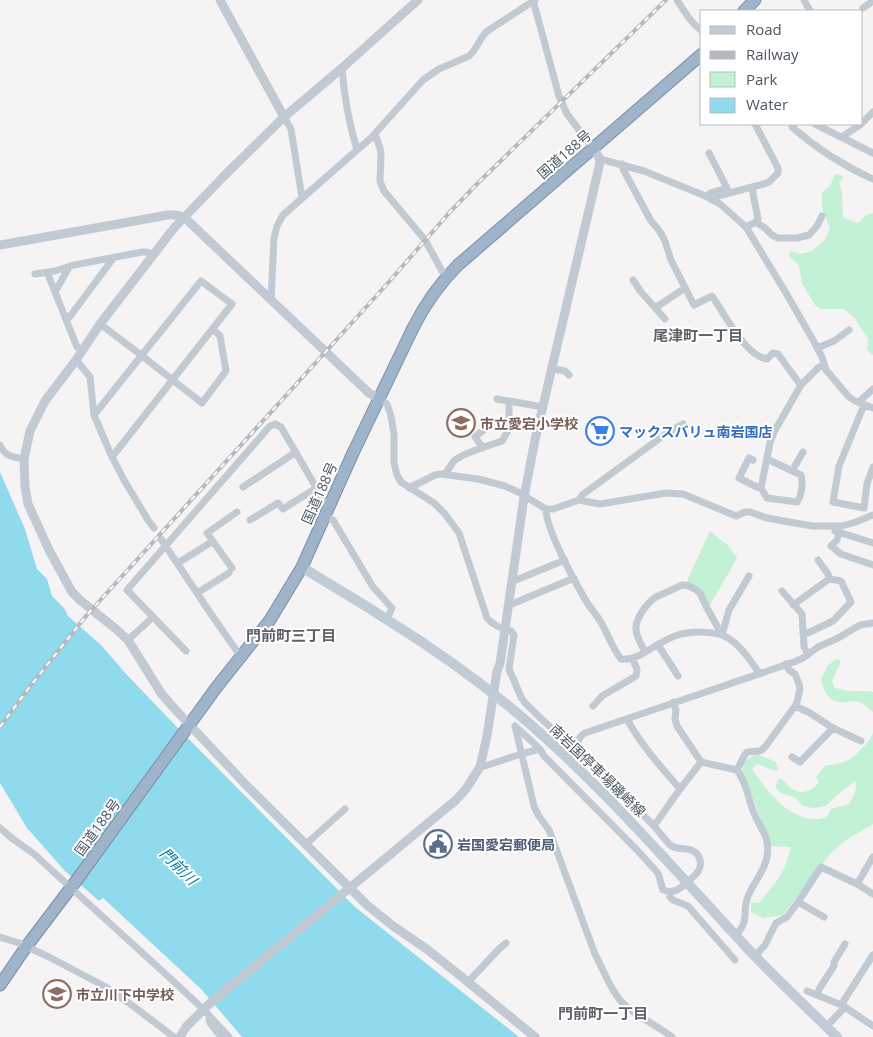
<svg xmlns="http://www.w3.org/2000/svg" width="873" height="1037" font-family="'Open Sans','Noto Sans JP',sans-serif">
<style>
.green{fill:#c3f1d5}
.water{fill:#90daee}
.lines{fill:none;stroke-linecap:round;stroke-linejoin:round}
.trunk-casing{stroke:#7690ad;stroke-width:13}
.minor{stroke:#c1cad2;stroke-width:7}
.tertiary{stroke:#c1cad2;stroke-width:9}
.secondary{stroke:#c1cbd6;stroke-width:10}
.trunk{stroke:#9fb4c9;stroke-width:11}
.rail-casing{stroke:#b5b8bd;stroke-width:4}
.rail{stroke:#fff;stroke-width:2;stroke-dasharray:5.5;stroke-linecap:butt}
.labels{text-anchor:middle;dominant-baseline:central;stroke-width:4;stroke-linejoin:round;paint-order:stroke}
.street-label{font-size:14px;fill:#4a5661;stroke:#fff}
.education-label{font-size:14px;font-weight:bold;fill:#785e54;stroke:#fff;text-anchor:start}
.shop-label{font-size:14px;font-weight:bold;fill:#366cbe;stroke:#fff;text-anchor:start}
.service-label{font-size:14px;font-weight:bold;fill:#4e5e75;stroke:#fff;text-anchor:start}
.neighbourhood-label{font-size:15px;font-weight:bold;fill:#5f6368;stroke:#fff}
.water-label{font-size:15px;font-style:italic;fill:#0c7c9b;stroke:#fff}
</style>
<rect width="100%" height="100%" fill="#f5f3f3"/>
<path class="green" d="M835,174L844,176L839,183L842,192L843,218L858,223L866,215L873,213V355L867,350L868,339L854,317L844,309H820L814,304L802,283L799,266L789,256L790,251L800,254L812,251L825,240L830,228L822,208V193L830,186Z
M710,531L723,542L726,543L737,558L709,607L686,583Z
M837,659L841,661L832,681L834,687C845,693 860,690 873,692V712C869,709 865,704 860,702C853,700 847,703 840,702C828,701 823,690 821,679L828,665Z
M873,733V824L846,840L830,854L783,915L763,918L751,912V902L759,903L776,882L785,867L791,847L770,846L754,800L742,774L743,764L747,759L757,754L776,762L778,770H772L757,764L752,769C766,789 785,816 812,819C817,819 823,819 827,816C829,814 830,811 831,809L849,804C853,797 858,789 855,781L836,796L826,806L813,808L803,806L796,798L781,793L776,788L777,780L782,779C786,782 790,788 794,790C803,795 814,790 819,782L816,777L825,766C843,763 849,762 861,749C866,744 870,740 873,733Z"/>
<path class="water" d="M0,472L25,529L37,569L47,579L52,596L64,608L68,616L101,645L127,675L174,724L355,907L519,1037H242L202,990L103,898L99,901L65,871L27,828L0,783Z"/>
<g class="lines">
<defs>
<path id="trunk" d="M744,11L755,0
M0,985L26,947L76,881L216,688L270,620L302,567L353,453L413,328C425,304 439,284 458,265L702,54"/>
</defs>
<use href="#trunk" class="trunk-casing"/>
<path class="minor" d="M533,0L559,96L567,114L593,148
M677,0C684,11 691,23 702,31
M804,0L810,11
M863,8L873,1
M342,68C344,95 349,123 357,150
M284,117L291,129L302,198
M862,123L873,112
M793,124L792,127C816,148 844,166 873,179
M815,124L873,153
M375,134L380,148L381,155L380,181L384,191L425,240L442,271L448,276
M842,137L861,124
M600,159L644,171L703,195L720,204L746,227L786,293L813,340L822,357L826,370L848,396L855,401L873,408
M622,164L623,169L651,221C658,228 665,238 667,248C669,252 669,256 671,260L694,305L712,296C724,313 745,356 767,359L773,353L778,354L799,383L801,385
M707,197L710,193L727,188L709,153
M714,201L718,196L764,184L769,182L778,173V168L755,124
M756,222L765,228L772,235L778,238H797L809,235L817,226L822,216
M746,227L756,222L758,219L753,194V187
M47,272L77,347L82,351
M35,274L55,271L74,265L142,252H147L153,255
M633,280L641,292L665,319
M55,292L68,269V267
M271,300L274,238L277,226L283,215L357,150L370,139L423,80L439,69L469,56C476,50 479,40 486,32L535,0
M655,308L685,288
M66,319H68L112,260V258
M100,324L141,355L202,403L226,371L220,336L213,329
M817,348L834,341L849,330
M76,360L90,377L94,415L112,457L124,480L148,520L154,528
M552,369L565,371L569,375
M379,399L387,404L391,416L394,434V463L397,475L401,482L434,503L445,514L459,533L487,618C493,625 502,629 511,631L514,635L509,669L521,697L525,703C540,717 556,737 578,742
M497,399L543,407
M860,403L861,400L873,389
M864,405L839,466L833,502L864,508L867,484L873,467
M94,415L201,281L232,304L112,457
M0,445C4,456 13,457 24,459
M483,448L475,437L491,424
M753,460L749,458L739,478L757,487L761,488L770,443L774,432L801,385L819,367L824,365
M792,471L803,452
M445,474C447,472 452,463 454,461C462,453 491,445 502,441L509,429V401
M243,487L296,452
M409,488L435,475L441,474L478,479L505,486L518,492L546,509H553L579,500L600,504L666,493L683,494L736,516L745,512H750L767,518L812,526H842L856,522L873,515
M761,488L767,498L797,502C802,496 803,482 801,475L767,459
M579,500L582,495L667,433L683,424
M546,509C545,528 577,586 588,604C593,611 599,618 603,626C609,637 613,649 621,659C634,661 647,651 657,645C663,642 669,638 675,636C688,631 716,630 728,638C741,646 751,661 759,673
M326,515L333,520L373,587L392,608L387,619
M250,520L278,503L283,509L316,488
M835,531L873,543
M839,532L837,540L831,546L841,554L873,565
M161,539L211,614L241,657
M818,560L828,574L829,579
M178,563L213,541
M232,568L207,533L237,512
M512,579L516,580L565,560
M782,591L802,614L804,647L808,654
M197,593L229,573
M508,605L512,604L574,578
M793,605L829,579L841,581L851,602L833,621L808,633H803
M128,640L153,617
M658,645L678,676
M186,651L127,590L270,426L275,424L281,427L324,501L330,506
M645,652C642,646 637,638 636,630C635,618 647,603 656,597L682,585L689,586L695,589L700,593L707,608L722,635L729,610L749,576
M673,702L676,710L675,719L677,726L701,762L737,770L744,756L747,752L760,751L765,747L795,706L797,702L800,689L799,684L795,674L789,670L786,664
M593,706L602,696L636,676L637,669L632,658
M795,706L810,713L833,728L861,741
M627,719C641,745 661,767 680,789
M515,726L540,749L544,756L637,850L658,873L663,890C672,893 677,891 684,885C692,878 705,870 699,857C693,844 678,853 669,844C664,838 659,832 654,826C630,801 605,777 580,753C576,745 577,738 585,733L794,662L803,658L818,647L838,638L860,625L873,623
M515,726L534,806L538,815L549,830L595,954C603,969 609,987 620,1000C631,1014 657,1025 672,1037
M792,757L800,762L833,728
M480,767L485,766L521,754L540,749
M654,826L680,789L701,762
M0,828L13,839L34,854L172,980L203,1009L229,1037
M306,844L345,809
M857,884L873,857
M670,893V897L673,900L688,906L735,960
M798,902L824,917
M736,935C750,920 742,915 747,899C752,884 764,873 767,857C768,852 768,843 766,838C763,829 757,822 754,813C748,799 747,783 737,770
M0,937L19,943L49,957L104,986L129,1003L174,1037
M755,956L765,945L776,923L787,917L798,902L821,867L857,884L873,894
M468,982L498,950L506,943
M807,991L844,1006
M818,994L819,989L834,966V962L845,944
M841,1005L873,955
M209,1019L210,1023L221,1037
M826,1027L845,1007L873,1026"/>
<path class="tertiary" d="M220,0L284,117
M418,0L342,68L284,117L225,175L174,228L100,324L76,360L45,401L30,431L24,459L25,487L28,504L49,550L72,592L80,600L116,629L128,640L161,693L172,706L247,786L367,905L393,926L428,950L468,982L535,1037
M0,245L168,215H176L184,217L369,393L379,399
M180,1037L186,1027L208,1005L456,800L466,789L480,767L487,736L497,671L500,664L524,497L535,440L599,167L600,159L593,148"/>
<path class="secondary" d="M302,567C330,585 359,601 386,619C444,655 499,695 549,741C620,806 683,879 748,949C777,979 807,1008 837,1037"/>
<use href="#trunk" class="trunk"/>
<defs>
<path id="rail" d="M0,727L28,689L86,616L387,284L449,213L478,183L666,0"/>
</defs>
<use href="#rail" class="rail-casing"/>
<use href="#rail" class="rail"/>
</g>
<defs>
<symbol id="school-ring" viewBox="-11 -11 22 22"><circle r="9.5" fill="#fff" stroke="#8d6e63" stroke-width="1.5"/><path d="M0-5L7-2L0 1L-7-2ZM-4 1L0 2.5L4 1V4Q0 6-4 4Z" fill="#8d6e63"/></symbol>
<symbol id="supermarket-ring" viewBox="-11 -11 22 22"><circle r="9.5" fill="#fff" stroke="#3f7fe0" stroke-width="1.5"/><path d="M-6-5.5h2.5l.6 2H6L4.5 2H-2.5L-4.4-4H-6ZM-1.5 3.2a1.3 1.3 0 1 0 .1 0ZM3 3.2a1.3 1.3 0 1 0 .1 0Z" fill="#3f7fe0"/></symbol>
<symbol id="civic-ring" viewBox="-11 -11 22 22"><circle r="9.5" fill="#fff" stroke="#5c6f8a" stroke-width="1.5"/><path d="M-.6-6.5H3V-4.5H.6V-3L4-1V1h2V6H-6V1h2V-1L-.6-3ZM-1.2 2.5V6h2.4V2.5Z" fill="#5c6f8a"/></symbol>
</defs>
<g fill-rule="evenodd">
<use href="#school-ring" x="445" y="407" width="32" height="32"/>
<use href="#supermarket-ring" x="584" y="415" width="32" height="32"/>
<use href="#civic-ring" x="422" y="828" width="32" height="32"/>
<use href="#school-ring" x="41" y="978" width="32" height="32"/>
</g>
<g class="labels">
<g class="street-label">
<text transform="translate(564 154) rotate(-41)">国道188号</text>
<text transform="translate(319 493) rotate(-66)">国道188号</text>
<text transform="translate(598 770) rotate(44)">南岩国停車場磯崎線</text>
<text transform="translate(97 827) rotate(-54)">国道188号</text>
</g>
<g class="education-label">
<text x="480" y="423">市立愛宕小学校</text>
<text x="76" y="994">市立川下中学校</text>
</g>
<g class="shop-label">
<text x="619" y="431">マックスバリュ南岩国店</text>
</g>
<g class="service-label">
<text x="457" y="844">岩国愛宕郵便局</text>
</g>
<g class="neighbourhood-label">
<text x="698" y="335">尾津町一丁目</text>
<text x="291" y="635">門前町三丁目</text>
<text x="603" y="1013">門前町一丁目</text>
</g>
<g class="water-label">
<text transform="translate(179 866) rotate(45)">門前川</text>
</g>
</g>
<rect x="700" y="10" width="162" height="115" fill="#ffffff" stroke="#b7bbc0"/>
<rect x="710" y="26" width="25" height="8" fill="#c1cbd6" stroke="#b7bbc0"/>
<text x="746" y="35" font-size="15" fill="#4a5661">Road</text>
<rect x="710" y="51" width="25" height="8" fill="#b5b8bd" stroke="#b7bbc0"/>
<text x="746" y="60" font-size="15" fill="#4a5661">Railway</text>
<rect x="710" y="72" width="25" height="15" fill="#c3f1d5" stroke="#b7bbc0"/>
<text x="746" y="85" font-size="15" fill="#4a5661">Park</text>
<rect x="710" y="98" width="25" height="15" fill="#90daee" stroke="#b7bbc0"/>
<text x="746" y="110" font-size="15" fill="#4a5661">Water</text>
</svg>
